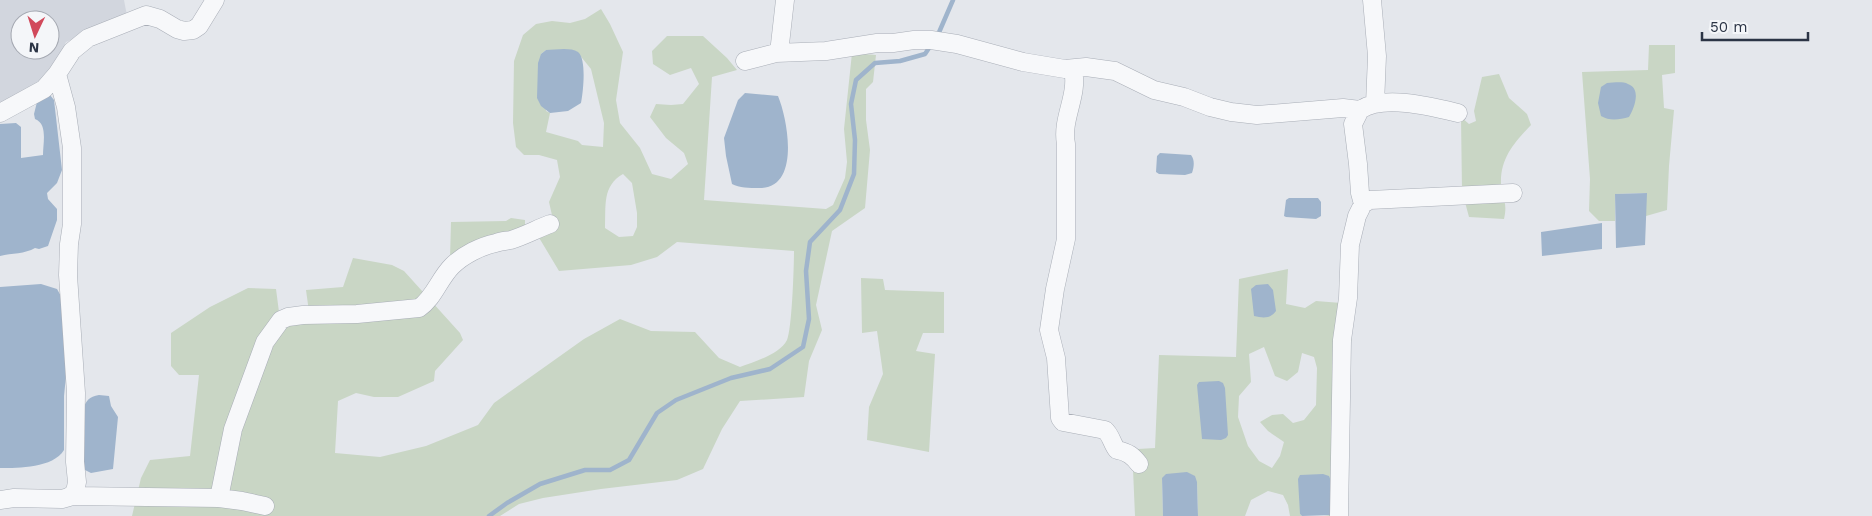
<svg xmlns="http://www.w3.org/2000/svg" width="1872" height="516" font-family="'Work Sans',sans-serif">
<style>
.built{fill:#d2d6de;fill-rule:evenodd}
.green{fill:#c9d6c5;fill-rule:evenodd}
.water{fill:#9fb4cc}
.lines{fill:none;stroke-linecap:round;stroke-linejoin:round}
.stream{stroke:#9fb4cc;stroke-width:4.5}
.street-casing{stroke:#a9aeb7;stroke-width:19}
.street{stroke:#f7f8fa;stroke-width:18}
</style>
<rect width="100%" height="100%" fill="#e4e7ec"/>
<path class="built" d="M0,0H124L127,16L66,42L55,67L45,83L0,108ZM20,20H50V50H20Z"/>
<path class="green" d="M601,9L610,24L623,52L616,100L620,123L640,148L652,174L671,179L688,164L684,153L666,138L650,117L656,104L671,105L683,104L699,84L691,68L670,75L653,64L652,51L667,36H703L727,58L737,70L712,77L704,200L826,209L833,205L845,178L847,162L844,129L852,53L876,55L873,82L866,89V120L870,150L865,208L832,231L816,305L822,330L809,361L804,397L740,401L722,429L703,469L677,480L601,489L543,498L519,504L500,516H132L141,478L150,460L190,456L199,375H179L171,366V333L210,307L248,288L276,289L279,312L310,319L306,290L343,287L353,258L392,265L404,271L460,333L463,340L435,371L434,381L398,397H374L356,393L338,401L335,453L380,457L426,446L478,425L494,403L584,339L620,319L651,331L695,332L719,358L740,367C754,362 780,354 787,340C792,329 794,266 794,251L677,242L657,257L631,265L559,271L538,236L554,224L549,202L560,177L557,160L539,155H524L516,147L513,123L514,61L523,35L536,24L552,21L570,23L585,19ZM546,50H571L578,53L591,69L604,123L603,147L582,145L578,141L546,132L550,113L546,111L541,54ZM623,174L632,183L637,213V227L633,236L619,237L605,228C606,206 602,186 623,174Z
M1649,45H1675V73L1662,75L1664,108L1674,110L1669,166L1667,210L1646,216V193L1615,194V221H1599L1589,211L1590,179L1582,72L1648,70Z
M1499,74L1509,98L1527,114L1531,125C1515,142 1500,158 1501,184C1502,198 1508,202 1504,219L1469,217L1462,191L1461,117L1469,124L1476,121L1474,111L1482,77Z
M511,218L525,220V230L450,259L451,222L506,221Z
M1288,269L1286,304L1305,308L1316,301L1354,304L1347,396L1344,516H1324L1330,515L1329,476L1300,475V514L1302,516H1290L1288,505L1283,495L1268,491L1251,500L1245,516H1198L1197,482L1162,478L1163,516H1135L1133,469L1138,449L1155,448L1159,355L1236,357L1239,279ZM1264,347L1275,376L1287,381L1298,372L1302,353L1314,357L1317,368L1316,405L1304,420L1293,423L1283,414L1272,415L1260,422L1268,431L1284,442L1280,456L1272,468L1259,461L1248,446L1238,417L1239,396L1251,382L1249,354Z
M861,278L883,279L885,290L944,292V333H923L916,351L935,354L929,452L867,440L869,407L883,374L877,331L862,333Z"/>
<path class="water" d="M546,50C555,50 570,47 578,52C587,59 583,93 581,103L568,111L550,113L541,106L537,98L538,63L541,54Z
M1607,83C1613,83 1622,81 1628,84C1642,89 1634,109 1629,117C1619,120 1609,121 1601,116L1598,103L1601,87Z
M745,93L778,96C788,120 801,190 758,188C750,188 739,188 732,184L726,156L724,138L738,100Z
M50,95L54,100L62,170L57,183L47,193L48,199L57,209V220L48,246L39,249L35,248C25,254 12,253 0,256V124L16,123L21,127V158L43,155C43,143 48,124 35,119L34,114L38,98Z
M1160,153L1191,155C1195,160 1194,167 1192,173L1185,175L1159,174L1156,172L1157,156Z
M1647,193L1645,245L1616,248L1615,194Z
M1289,198H1318L1321,202V216L1316,219L1286,217L1284,216L1286,200Z
M1602,223V249L1542,256L1541,232Z
M41,284L57,289L62,298L66,376L64,396V450C53,468 19,468 0,468V287Z
M1268,284L1273,290L1276,311C1270,319 1263,318 1254,316L1251,289L1256,285Z
M1219,381L1223,383L1225,388L1228,435L1226,438L1221,440L1202,439L1197,385L1199,382Z
M99,395L109,396L111,406L118,417L113,469L91,473L81,468L83,410C86,400 89,397 99,395Z
M1187,472L1195,476L1197,482L1198,516H1163L1162,478L1166,474Z
M1323,474L1329,476L1331,481V511L1330,515L1302,516L1300,514L1298,479L1300,475Z"/>
<g class="lines">
<path class="stream" d="M937,37L953,0
M489,516L507,503L540,484L585,470H610L629,460L657,413L676,400L731,378L770,369L803,347L809,319L806,271L810,242L840,210L854,174L855,140L851,104L856,80L875,63L900,61L925,54L931,45"/>
<defs>
<path id="street" d="M1372,0L1377,56L1375,104
M779,53L785,0
M745,61L776,53L826,51L877,43H893L914,40H931L957,44L1023,62L1065,69L1086,67L1115,71L1154,90L1184,97L1210,107L1231,112L1257,115L1343,108L1360,110
M1073,69C1079,96 1061,118 1066,144V239L1055,289L1049,330L1056,358L1060,418L1063,422L1105,430C1111,435 1112,444 1117,450C1128,452 1133,456 1139,464
M0,113L44,89L57,74L72,51L88,38L146,15L160,19L177,29L184,31L193,30L199,26L215,0
M1363,204L1360,193L1358,164L1353,124L1360,110C1383,94 1433,107 1458,113
M72,495L75,496L219,498L242,501L265,506
M219,498L233,429L265,342L281,320L288,317L303,315L357,314L419,308C434,298 439,279 452,266C463,255 481,246 496,243C501,241 506,241 511,240C524,236 537,229 550,224
M0,500L14,498L62,499L69,497L75,492L77,482L75,462L76,393L68,275L69,244L72,224V148L66,107L57,74
M1339,516L1342,340L1348,298L1350,245L1357,216L1363,204L1370,200L1513,193"/>
</defs>
<use href="#street" class="street-casing"/>
<use href="#street" class="street"/>
</g>
<g transform="translate(35 35) rotate(184)"><circle r="24" fill="#f4f6f9" stroke="#a4a8b1"/>
<path d="M0-4L9 19L0 12L-9 19Z" fill="#d1495b"/>
<text y="-8" font-size="14" font-weight="bold" text-anchor="middle" fill="#2b3445">N</text>
</g>
<path d="M1702 32v8h106v-8" fill="none" stroke="#2b3445" stroke-width="2.5"/>
<text x="1710" y="32" font-size="15" fill="#2b3445" stroke="#f4f6f9" stroke-width="4" paint-order="stroke">50 m</text>
</svg>
